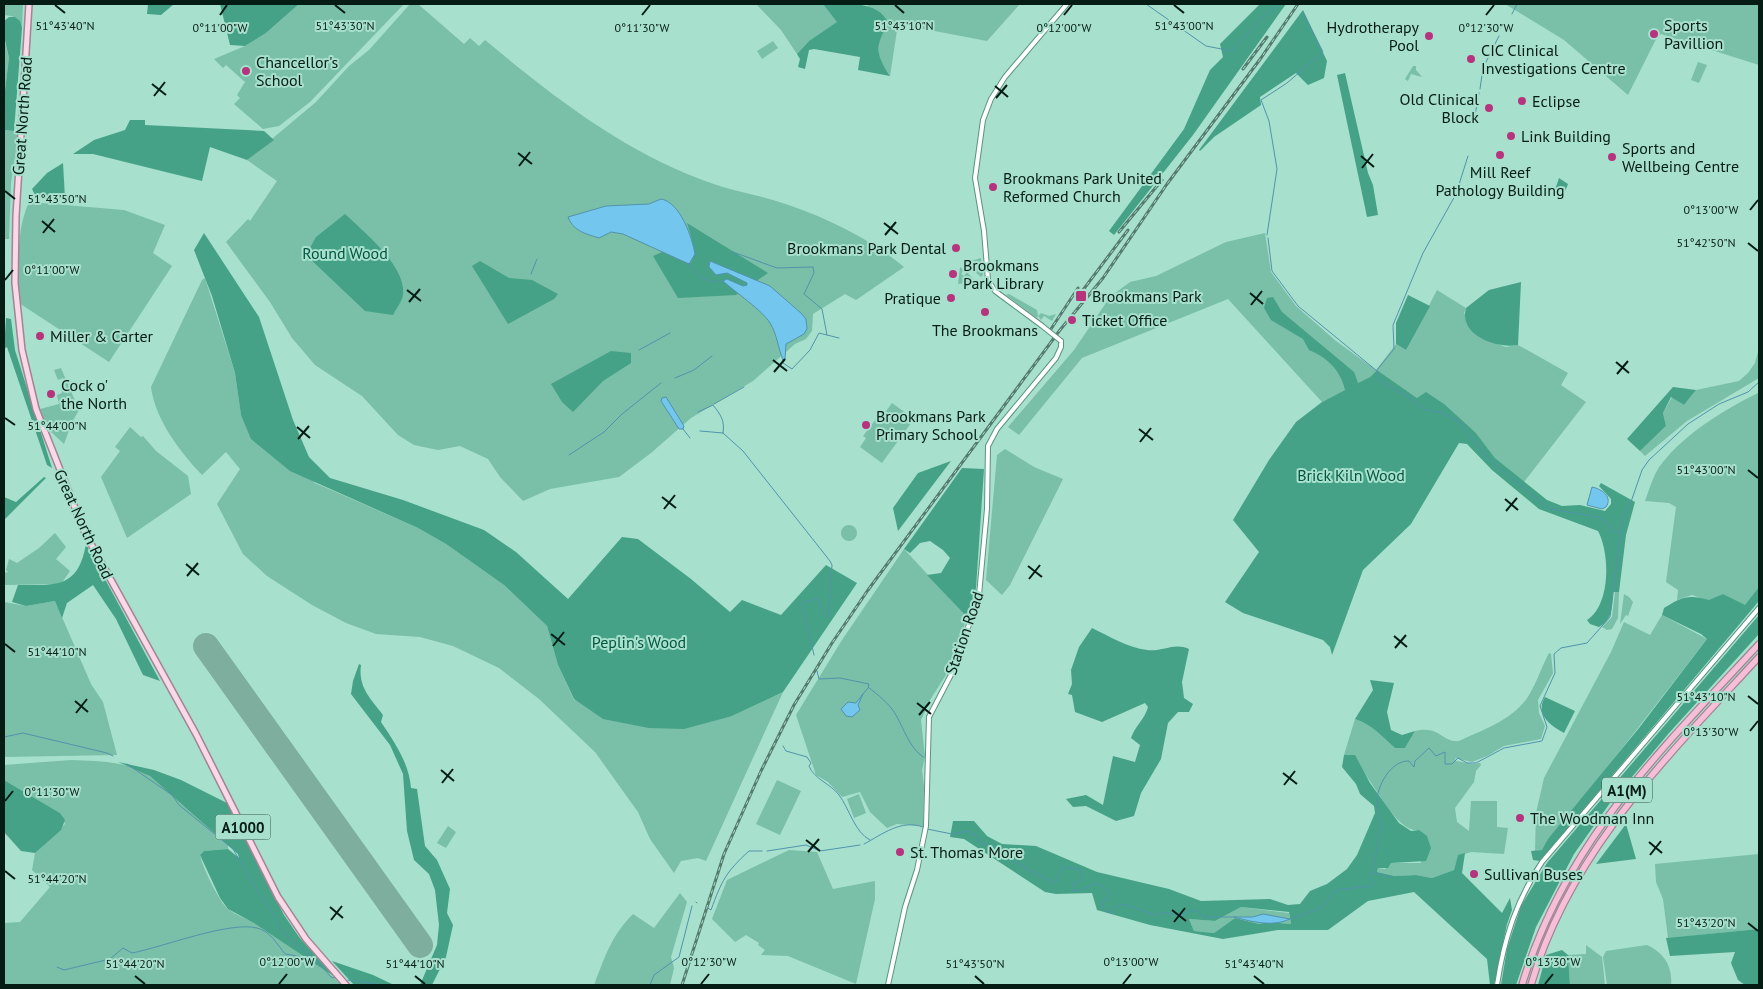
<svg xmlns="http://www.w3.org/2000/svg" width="1763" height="989" font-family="'PT Sans',sans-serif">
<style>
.green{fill:#7abfa7}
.forest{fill:#45a286;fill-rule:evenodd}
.water{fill:#73c6ed;stroke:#5293ac}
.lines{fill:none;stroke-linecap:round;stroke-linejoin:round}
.stream{stroke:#5293ac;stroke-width:1}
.runway{stroke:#7eae9d;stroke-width:26}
.tertiary-casing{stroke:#5c9380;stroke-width:6}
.primary-casing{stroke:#a28593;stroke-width:8}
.motorway-casing{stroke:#a28593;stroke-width:8}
.tertiary{stroke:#fff;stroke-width:4}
.primary{stroke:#fad8e7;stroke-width:5}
.motorway{stroke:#f6bed7;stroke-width:5.5}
.rail-casing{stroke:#547b6e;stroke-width:3}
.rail{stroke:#a7e0cc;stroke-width:1;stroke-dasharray:4;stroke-linecap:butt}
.tertiary-bridge-casing{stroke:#5c9380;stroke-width:6;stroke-linecap:butt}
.tertiary-bridge{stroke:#fff;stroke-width:4}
.ticks{fill:none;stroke:#051c15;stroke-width:2}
.poi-dot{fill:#b6347d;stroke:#a7e0cc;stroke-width:2}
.labels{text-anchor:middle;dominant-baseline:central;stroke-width:4;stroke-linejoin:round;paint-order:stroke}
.shield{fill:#a7e0cc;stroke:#36574c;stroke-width:1}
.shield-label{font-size:15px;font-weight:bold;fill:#051c15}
.poi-label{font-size:16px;fill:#051c15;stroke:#a7e0cc;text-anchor:start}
.street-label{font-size:16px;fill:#051c15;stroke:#a7e0cc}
.park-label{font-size:16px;fill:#035441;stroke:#a7e0cc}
.ticks-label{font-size:12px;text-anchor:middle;fill:#051c15;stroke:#a7e0cc;stroke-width:4;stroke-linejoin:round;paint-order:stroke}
</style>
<rect width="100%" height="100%" fill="#a7e0cc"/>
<path class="green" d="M4,4H23L22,28C19,17 14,16 4,15Z
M299,4H404L310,102L279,126L263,129L234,104L240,98L237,95L245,82L226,65L223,68L214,59L245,46L266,33Z
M410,4H418L464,44L470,38L479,46L485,40C551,95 619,148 700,179C724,189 749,193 773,200C820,214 866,236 904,267L856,300L845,294L813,314L812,331L806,339L795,344L753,381L691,418L651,453L619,477L550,489L523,501L500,477L488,459L460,446L438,450L414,445L398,435L362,396L315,365L292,338L270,302L226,242L248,219L250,221L277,181L247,160L316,102L349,66L369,50Z
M756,4H823L838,22L809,41L797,54L781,30Z
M867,4H1020L987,41L898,24L890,76L878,57L879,40Z
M1505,4H1759V65L1661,34L1655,41L1628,95L1564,40Z
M4,39L9,58L4,98Z
M773,41L778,48L762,59L757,51Z
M1698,62L1707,65L1699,83L1691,80Z
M1413,66H1416V70L1422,77L1411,74L1408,81L1405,79Z
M4,130L14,131L18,136L11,183L9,239H4Z
M29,202L124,210L165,225L153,253L172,266L109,362L19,303C19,268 15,233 29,202Z
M1265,233L1271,272L1296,306L1336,341L1376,370L1396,344L1406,350L1437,290L1466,308L1464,313L1481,338L1506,347L1518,345L1568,373L1561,385L1586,402L1524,482L1495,458L1476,433L1453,414L1417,398L1377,370L1370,377L1322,402L1228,299L1082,358L1019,435L1008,427L1074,350L1110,297L1130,282L1156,276L1226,242Z
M981,258L983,275L981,277L965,263Z
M960,267L964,270L961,274L964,276L967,272L976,282L958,284Z
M205,278L235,373L241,415L315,483L418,528L446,544L504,585L547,626L558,665L574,700L732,716L783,692L706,861L698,858L681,861L674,873L650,839L638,812L595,752L539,699L499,668L453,646L420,637L376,634L346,623L312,605L267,576L243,554L217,504L240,469L226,452L202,475C180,452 155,419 151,387L202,280Z
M1009,294L1037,310L1038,316L1041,313L1049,316L1056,314L1052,321L1044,316L1041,320L1038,316L1037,318L1006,295Z
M1759,348V378L1687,421L1645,456L1640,451L1666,426L1663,413L1672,397L1684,405L1696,390L1739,381L1748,373L1755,363Z
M61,368L79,410L72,422L64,444L47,428L40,409L59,404L57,395L62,393L61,389L66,387L63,378L58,380L54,370Z
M1758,393L1759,587L1745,606L1723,594L1709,601L1692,595L1677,600L1678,590L1666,582L1676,507L1669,503L1645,501C1650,488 1654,472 1663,462C1687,432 1724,410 1758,393Z
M892,403L914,419L882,463L860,447L866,438L863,436L879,415L882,417Z
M130,427L141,437L143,436L156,451L188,476L191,494L127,538L101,477L120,451L115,447Z
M1005,449L1034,467L1063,479L1010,585L1002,595L986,580L997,455Z
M841 533a8 8 0 1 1 16 0a8 8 0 1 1-16 0Z
M55,533L66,547L56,559L70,571L61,584L4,585V573L8,572L6,570L9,559L17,563L39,548Z
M904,549L967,617L951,667L930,700L921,720L925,757L922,770L924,786L923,826L897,824L887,828L870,812L860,792L842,797L828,782L816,775L796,715L842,640Z
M1615,592H1619L1618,618L1612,629L1607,630L1602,627L1612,617Z
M1624,594L1629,597L1633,602L1628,616L1626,615L1620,624Z
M55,601L91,684L103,702L117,755L4,757V602L26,606Z
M1662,615L1707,639L1547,845L1542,850L1535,851L1536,813L1544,778L1611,652L1624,622L1650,635Z
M1549,653L1551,654L1553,673L1538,700L1539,713L1545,726L1541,739L1504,746L1487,756L1472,762L1455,758L1456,761L1473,764L1480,763L1481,765L1476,771L1474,782L1455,808L1457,822L1469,831L1471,801H1497V827L1508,828L1504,854L1471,852L1458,856L1454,870L1432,878L1416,875L1396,876L1377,872L1378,868L1385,869L1391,863H1421L1419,830C1398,834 1375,785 1362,770C1358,764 1350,759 1344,755L1355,719C1373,725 1381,736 1395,748H1405L1415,731C1440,725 1442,743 1459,741C1483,730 1515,719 1529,695C1537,682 1542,666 1549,653Z
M71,760C98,761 132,761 154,779L228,844V849L204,851L200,855C202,866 220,904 229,910C236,915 245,918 253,922C275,935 326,967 341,985H4V923L20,922L50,887L32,870L35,853L65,824L60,813L4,780V765Z
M777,780L801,791L780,835L756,824Z
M859,794L866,813L854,818L847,799Z
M448,826L456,832L446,848L437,843Z
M789,850L817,852L833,889L875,881V899L856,984L788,956L761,955L765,950L758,945L759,943L746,935L735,942L712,919L727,880Z
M1759,854V929L1668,938L1663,899L1656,882L1655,864Z
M680,893L687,902L671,957L674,968L670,985H594C605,957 611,936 633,914L654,928Z
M1241,907L1289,913L1291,924L1268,922L1259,924L1235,918L1214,933L1194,931L1189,919L1215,921Z
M1586,945L1602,957L1605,985H1570L1568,955L1586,954Z
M1647,945C1663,952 1673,966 1671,985H1607L1603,957L1606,951Z"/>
<path class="forest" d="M148,4H174L161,15L147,14Z
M220,4H299L266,33L245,46L230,45Z
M823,4C844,4 879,0 888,23C875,47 875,53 890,76L858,70L860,57L814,49L809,50L805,69L798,67L800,59L797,54L809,41L837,22Z
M1260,4H1286L1193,135L1114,235L1109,231L1184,129L1210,70L1223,57L1220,44Z
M1303,10L1327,61L1324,78L1308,85L1296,73L1260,97L1261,105L1214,137L1200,151L1199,150Z
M9,17H15L20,21L22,28L14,131L4,130V98L9,58L4,36V21Z
M1345,73L1368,173L1373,185L1378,215L1367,217L1337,75Z
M130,120H145V125L264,131L274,140L247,160L210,147L202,181L93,154H73L94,140L125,130Z
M63,163L65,198L35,195L32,189L47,173Z
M1559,178L1568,184L1562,199L1553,196Z
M345,214C364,232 406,266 403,294C403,300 396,309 393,315L365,311L306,255L316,237Z
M687,223L768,273L736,295L678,298L653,256L662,252L691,263C696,248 691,237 687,223Z
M204,233L259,317L293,420L309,457L330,478L403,500L484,530L516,552L568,599L622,537L638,539L691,579L730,612L742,600L781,615L826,565L857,583L783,692L732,716L684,729L649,728L603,719L574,699L558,665L547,626L504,585L446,544L418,528L290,471L251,439L241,415L235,373L212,296L194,250Z
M480,261L509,278L532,280L558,294L554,299L508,324L472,266Z
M1521,282L1518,345C1498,349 1458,336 1466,308L1489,290Z
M1408,295L1430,306L1406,350L1396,344V323Z
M1273,297L1282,312L1354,372L1358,383L1370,377L1377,370L1417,398L1426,392L1444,404L1476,433L1495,458L1547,500L1562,506L1580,505L1605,511L1611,504V499L1599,486L1601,483L1635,502L1626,535L1619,592H1613C1612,606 1613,620 1599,627L1590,624L1587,620C1611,605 1610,553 1598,531L1539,509L1492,470L1467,444L1459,443L1411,524L1363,570L1332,655L1330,647L1323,640L1243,613L1225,602L1259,552L1233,520L1269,460L1296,422L1322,402L1345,390C1341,371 1327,357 1309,350L1303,339L1271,320L1264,308L1267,298Z
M6,318L11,319L15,350L52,468L47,465L7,347L4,349Z
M611,351L631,353V363L603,381L573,412L562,402L551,384Z
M1673,387L1696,390L1684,405L1671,397L1663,413L1666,426L1640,451L1627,439Z
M951,461L898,531L893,508L918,473Z
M962,468L984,469L976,588L967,617L927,575L941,573L950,558L943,550L930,541L920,543L910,553L904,549Z
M44,477L46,478L4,520V497L16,502Z
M86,544L160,681L143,675L116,619L93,585L67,603L62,618L55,601L26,606L12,602L18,585C56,585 78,589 86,544Z
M1759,587V601L1540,861L1533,860L1531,851L1542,850L1548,839L1639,728L1707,639L1701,634L1662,615L1664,608C1682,597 1688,594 1709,600L1723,594L1745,605Z
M1759,615V634L1669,733L1610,803L1574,854L1536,927L1516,985H1501L1507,949L1521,906L1547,863Z
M1092,628C1109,636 1128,648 1147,650C1163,652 1174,642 1189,649L1182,682L1184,698L1193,704L1189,712H1178L1168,723L1161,759L1141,793L1134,816L1116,821L1086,806L1073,807L1066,799L1086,795L1103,805L1113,756L1135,762L1140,745L1131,738C1135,726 1145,719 1148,707L1145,703L1102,722L1075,712L1072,695L1068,694L1072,684L1071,670L1079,647Z
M359,664L361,665C358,687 370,698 383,715L381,722C395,743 409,763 411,788L417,789L425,846L437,860L450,889L447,913L453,925L446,957L432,985H420L437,945L439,925L435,890L429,874L414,860L407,831L403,774L390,745L351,694L353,681Z
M1370,680L1394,683L1387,712L1391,730L1402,735L1415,731L1405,748H1395C1381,736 1373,725 1355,719L1373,690Z
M1545,697L1575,711L1564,733C1549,725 1535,714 1545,697Z
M1344,755H1355L1370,783L1399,823L1411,831L1419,830L1427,836L1431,848L1426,861L1391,863L1388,868H1378L1377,872L1395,876L1416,875L1432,878L1454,870L1458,855L1465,853L1462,873L1502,913L1510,898L1512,910L1507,924L1494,985H1490L1487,959L1414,892L1368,901L1328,930H1278L1223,939L1150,925L1097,910L1092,893L1056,894L1045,892L964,839L950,837L953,821H974L987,836L1002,844L1036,846L1097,872L1169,889L1201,901L1270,899L1288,905L1300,904L1310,891L1327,884L1347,869L1357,855L1375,813L1374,806L1360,794L1356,784L1342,767ZM1241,907L1289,912L1291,924L1268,922L1259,924L1235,918L1214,933L1194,931L1189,919L1215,921Z
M118,762L154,770L181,780L227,803L284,915L299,937L335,977L254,923L228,909L220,898L200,855L204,851L228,849L239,858L238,854L150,776Z
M4,780L60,813L65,820L61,830L35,853L21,851L4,832Z
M1626,824L1636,859L1596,864Z
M1759,929V985H1745L1738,980L1731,963L1735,952L1670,956L1666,938Z
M1562,950L1568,955L1570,985H1538L1546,955Z
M332,961L373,975L394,985H354Z"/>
<path class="water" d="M661,199C680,202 692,237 695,254L689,264L623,234L611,232L599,238C586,234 573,231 568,217L606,206L649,204Z
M710,261L770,286L802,314L806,319L807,329L804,334L786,344L785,360H783C778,348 777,334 770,323C763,311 735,292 723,281L727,279L743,286L747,285V283L727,273L716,275L709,267Z
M666,397L684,426L683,429H679L661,401L662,398Z
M1592,487C1602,489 1613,497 1606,507L1602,509L1587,505Z
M863,694L858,705L860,710L852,717L846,716L841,709L848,702L856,703Z
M1263,914L1290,919C1272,927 1253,922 1234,917H1253Z"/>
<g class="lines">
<path class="stream" d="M1146,4L1206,46L1232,51L1263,17L1279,4
M1512,14L1517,4
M1485,64L1499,36
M1480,89L1482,75
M1474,121L1479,93
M1267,235L1277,169L1269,121L1261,100L1287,83L1323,52L1303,12
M1268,238L1272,271L1298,306L1377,371L1379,380L1410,398L1424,409L1443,413L1463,424L1466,432L1493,463L1550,509L1599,517L1610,525L1612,531L1620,533
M733,252L777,268L813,267L814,273L804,294L822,309L827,335L819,333L810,350L792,369L783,363V360
M689,264C698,278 706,283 723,281
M531,274L537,259
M827,335L839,338
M639,350L670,333
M1377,370L1394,349L1393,325L1423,253L1456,194L1468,156
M675,378L694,370L712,356
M714,404L744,387
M698,412L713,405C721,415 725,421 723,433
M683,429L690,438
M700,431L723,433L743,451L830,561L832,565L828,617L825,616L818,598L802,603L814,655
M569,455L604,432L622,414L661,383
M817,671L819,679L840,678L869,684L868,687C878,695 889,703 896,715C904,729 909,747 923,757
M863,694L868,688
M4,737L23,733L107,753L113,756
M783,746L786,751L807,757L811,763L809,766C814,779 831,784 839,795C849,808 855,833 870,840
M127,764L172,795L179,805L233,849L263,900L274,914L279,927L293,942L315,959L331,977L336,978
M927,829L952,834L969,831L974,834L980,842L993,847L999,853L1053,883L1058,880L1062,867L1079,869L1083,879L1073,884V891L1080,890L1097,883L1109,891L1107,900L1102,902L1104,910L1111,913L1115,907L1123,904L1155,915L1164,912L1179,916L1192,910L1198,911L1204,917H1235
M864,844C883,834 901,819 923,827
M767,851L806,845L820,851L860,845
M1372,872C1375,857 1380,841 1381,826C1381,818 1377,811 1377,803C1376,787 1391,760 1409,761L1414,767L1415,761L1429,748L1436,756L1445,752V764H1452L1458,758L1467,763H1476L1504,748L1542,741L1547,727L1540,706L1555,673L1554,654L1561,648L1587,643L1610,617L1623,517L1632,499L1642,470L1649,460L1688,424L1719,404L1748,392L1759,382
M1386,876L1391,877
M696,902L697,903
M706,907L711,910C722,880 726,872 749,851H762
M1291,919L1321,908L1337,890L1371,886L1374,883L1371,877L1372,872L1383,875
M57,967L64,970L110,959L123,948L132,953C163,947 229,921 257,928C270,931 277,944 285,954L314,959
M348,980L382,985
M650,985L654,975L679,957L692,906"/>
<path class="runway" d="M206,646L420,945"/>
<defs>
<path id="tertiary" d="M1041,325L995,291L988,280L984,231L975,178L983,120L991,99L1005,77L1067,4
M888,985L905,907L917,870L926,826L929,717L954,669L979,595L987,509L988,446L997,429L1056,358L1061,347V341
M1497,985C1504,939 1516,901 1542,862L1759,608"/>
<path id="primary" d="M29,4L16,216L15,283L22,350L36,409L85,533L196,734L278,897L306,939L346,985"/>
<path id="motorway" d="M1522,985C1565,842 1661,750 1759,644
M1531,985C1569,852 1668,756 1759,657"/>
</defs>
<use href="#tertiary" class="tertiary-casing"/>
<use href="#primary" class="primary-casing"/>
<use href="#motorway" class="motorway-casing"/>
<use href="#tertiary" class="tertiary"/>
<use href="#primary" class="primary"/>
<use href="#motorway" class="motorway"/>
<defs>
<path id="rail" d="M1243,69L1267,37
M1119,232L1162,180
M1077,298L1128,230
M1049,332L1078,288
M682,985L724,854L761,771L794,705L832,643L868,590L1060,330L1103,278L1167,184L1261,58L1298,4"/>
</defs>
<use href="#rail" class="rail-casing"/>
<use href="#rail" class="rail"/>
<defs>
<path id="tertiary-bridge" d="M1041,325L1061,341"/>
</defs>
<use href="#tertiary-bridge" class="tertiary-bridge-casing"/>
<use href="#tertiary-bridge" class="tertiary-bridge"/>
</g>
<path class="ticks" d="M55,5L65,13M335,5L345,13M895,5L904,13M1174,5L1184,13M220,15L227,5M642,15L650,5M1064,15L1072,5M1486,15L1494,5M152,84L166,95M995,86L1008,97M154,96L165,82M996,98L1007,85M518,153L532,164M1361,156L1374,167M519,166L530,152M1362,168L1373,154M5,191L15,199M1750,210L1758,200M42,221L55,232M884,223L898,234M43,233L54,219M885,235L896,222M1748,243L1758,251M5,280L13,270M407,290L421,301M1250,293L1263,304M409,302L420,289M1251,305L1262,291M773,360L787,371M1616,362L1629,373M774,372L785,359M1617,374L1628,361M5,418L15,425M297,427L310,438M1139,429L1153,440M298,439L309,426M1140,442L1151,428M1748,470L1758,478M662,497L676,508M1505,499L1518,510M664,509L675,495M1506,511L1517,498M186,564L199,575M1028,566L1042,577M187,576L198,563M1029,579L1040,565M551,634L565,645M1394,636L1407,647M5,644L15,652M553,646L564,632M1395,648L1406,635M1748,696L1758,704M75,701L88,712M917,703L931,714M76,713L87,699M919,715L930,702M1750,731L1758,721M441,770L454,781M1283,773L1297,784M442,783L453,769M1284,785L1295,771M5,801L13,791M806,840L820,851M1649,842L1662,853M808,852L819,839M1650,855L1661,841M5,871L15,879M330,907L343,918M1172,910L1186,921M331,920L342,906M1174,922L1185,908M1748,923L1758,931M135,976L145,984M415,976L425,984M975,976L984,984M1254,976L1264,984M279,984L287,974M701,984L709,974M1123,984L1131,974M1545,984L1553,974"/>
<g class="poi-dot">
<circle cx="1654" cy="34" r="5"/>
<circle cx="1429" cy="36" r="5"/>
<circle cx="1471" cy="59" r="5"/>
<circle cx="246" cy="71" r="5"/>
<circle cx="1522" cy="101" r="5"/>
<circle cx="1489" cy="108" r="5"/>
<circle cx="1511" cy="136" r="5"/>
<circle cx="1500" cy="155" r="5"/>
<circle cx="1612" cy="157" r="5"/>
<circle cx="993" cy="187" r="5"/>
<circle cx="956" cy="248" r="5"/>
<circle cx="953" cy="274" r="5"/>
<rect x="1075" y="290" width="12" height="12" rx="2.5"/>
<circle cx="951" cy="298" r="5"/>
<circle cx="985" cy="312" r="5"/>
<circle cx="1072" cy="320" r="5"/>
<circle cx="40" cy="336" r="5"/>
<circle cx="51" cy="394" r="5"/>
<circle cx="866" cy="425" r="5"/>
<circle cx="1520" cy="818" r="5"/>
<circle cx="900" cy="852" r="5"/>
<circle cx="1474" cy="874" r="5"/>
</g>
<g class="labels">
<g class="shield">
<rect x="1602" y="777.5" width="50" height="25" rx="4"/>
<rect x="215.5" y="814.5" width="55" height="25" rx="4"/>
</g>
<g class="shield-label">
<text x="1627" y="790">A1(M)</text>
<text x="243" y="827">A1000</text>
</g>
<g class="poi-label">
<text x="1664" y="25">Sports<tspan x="1664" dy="18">Pavillion</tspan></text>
<text x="1419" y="27" text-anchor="end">Hydrotherapy<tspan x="1419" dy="18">Pool</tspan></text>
<text x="1481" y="50">CIC Clinical<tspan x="1481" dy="18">Investigations Centre</tspan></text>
<text x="256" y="62">Chancellor's<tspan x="256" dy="18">School</tspan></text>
<text x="1479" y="99" text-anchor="end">Old Clinical<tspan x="1479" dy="18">Block</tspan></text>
<text x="1532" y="101">Eclipse</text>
<text x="1521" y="136">Link Building</text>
<text x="1622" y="148">Sports and<tspan x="1622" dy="18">Wellbeing Centre</tspan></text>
<text x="1500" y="172" text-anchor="middle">Mill Reef<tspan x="1500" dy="18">Pathology Building</tspan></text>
<text x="1003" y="178">Brookmans Park United<tspan x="1003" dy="18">Reformed Church</tspan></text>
<text x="946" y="248" text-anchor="end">Brookmans Park Dental</text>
<text x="963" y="265">Brookmans<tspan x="963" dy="18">Park Library</tspan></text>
<text x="1092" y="296">Brookmans Park</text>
<text x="941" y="298" text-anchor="end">Pratique</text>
<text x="1082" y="320">Ticket Office</text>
<text x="985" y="330" text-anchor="middle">The Brookmans</text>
<text x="50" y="336">Miller &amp; Carter</text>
<text x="61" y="385">Cock o'<tspan x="61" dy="18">the North</tspan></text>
<text x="876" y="416">Brookmans Park<tspan x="876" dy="18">Primary School</tspan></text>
<text x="1530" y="818">The Woodman Inn</text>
<text x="910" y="852">St. Thomas More</text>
<text x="1484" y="874">Sullivan Buses</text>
</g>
<g class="street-label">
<text transform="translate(22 116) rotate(-86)">Great North Road</text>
<text transform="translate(84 524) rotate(65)">Great North Road</text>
<text transform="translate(964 633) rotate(-71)">Station Road</text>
</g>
<g class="park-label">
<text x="345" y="253">Round Wood</text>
<text x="1351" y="475">Brick Kiln Wood</text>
<text x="639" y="642">Peplin's Wood</text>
</g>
</g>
<g class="ticks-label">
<text x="65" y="30">51°43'40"N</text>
<text x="345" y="30">51°43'30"N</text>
<text x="904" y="30">51°43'10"N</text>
<text x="1184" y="30">51°43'00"N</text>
<text x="220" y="32">0°11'00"W</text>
<text x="642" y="32">0°11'30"W</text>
<text x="1064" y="32">0°12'00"W</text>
<text x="1486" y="32">0°12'30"W</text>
<text x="57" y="203">51°43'50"N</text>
<text x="1711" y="214">0°13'00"W</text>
<text x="1706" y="247">51°42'50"N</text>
<text x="52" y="274">0°11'00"W</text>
<text x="57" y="430">51°44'00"N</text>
<text x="1706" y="474">51°43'00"N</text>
<text x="57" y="656">51°44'10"N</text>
<text x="1706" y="701">51°43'10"N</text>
<text x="1711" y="736">0°13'30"W</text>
<text x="52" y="796">0°11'30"W</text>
<text x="57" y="883">51°44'20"N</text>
<text x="1706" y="927">51°43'20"N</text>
<text x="287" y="966">0°12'00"W</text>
<text x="709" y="966">0°12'30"W</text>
<text x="1131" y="966">0°13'00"W</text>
<text x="1553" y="966">0°13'30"W</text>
<text x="135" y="968">51°44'20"N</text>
<text x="415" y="968">51°44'10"N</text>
<text x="975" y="968">51°43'50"N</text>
<text x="1254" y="968">51°43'40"N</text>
</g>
<rect width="1763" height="989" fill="none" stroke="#051c15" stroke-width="10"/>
</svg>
